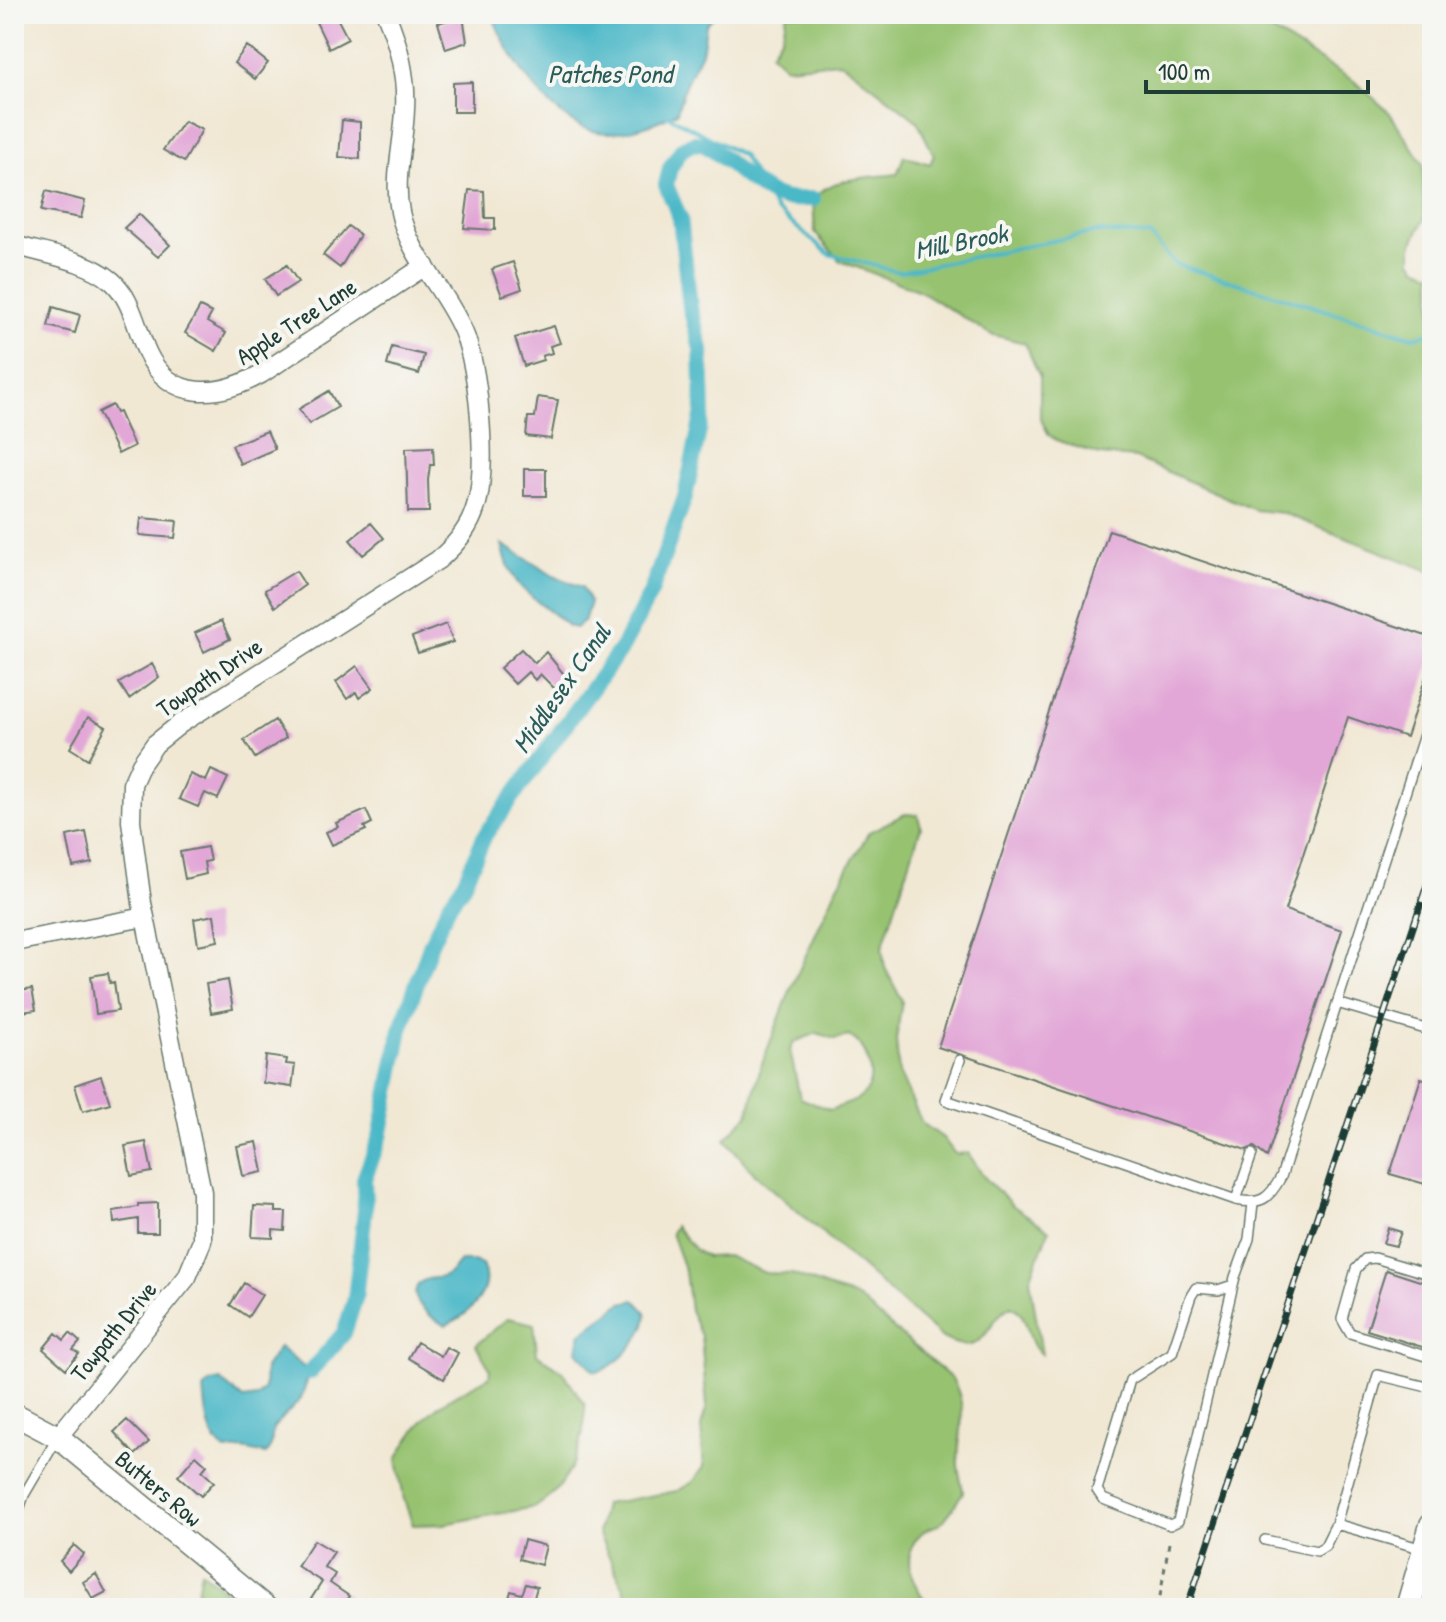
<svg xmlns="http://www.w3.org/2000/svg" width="1446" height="1622" font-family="'Patrick Hand',sans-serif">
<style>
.green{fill:#97c371;stroke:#5b8052;stroke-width:2;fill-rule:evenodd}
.water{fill:#4bb8c7;stroke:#357a7e;stroke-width:2}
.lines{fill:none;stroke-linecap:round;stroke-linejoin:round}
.stream{stroke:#4bb8c7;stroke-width:4}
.canal{stroke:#4bb8c7;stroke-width:16}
.building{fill:#e2a7d7}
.service-casing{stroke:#68796c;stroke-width:12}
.minor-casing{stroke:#68796c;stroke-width:21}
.tertiary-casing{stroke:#68796c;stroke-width:25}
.secondary-casing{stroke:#68796c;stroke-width:27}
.path{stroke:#68796c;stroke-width:3;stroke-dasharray:6 6;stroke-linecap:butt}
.service{stroke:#fff;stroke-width:9}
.minor{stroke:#fff;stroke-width:18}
.tertiary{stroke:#fff;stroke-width:22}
.secondary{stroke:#fff;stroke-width:24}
.rail-casing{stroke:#1f3d34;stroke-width:7}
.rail{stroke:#f6f6f2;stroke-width:4;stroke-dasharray:12;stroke-linecap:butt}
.labels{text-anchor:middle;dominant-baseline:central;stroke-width:8;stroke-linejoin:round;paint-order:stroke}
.street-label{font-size:24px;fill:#1f3d34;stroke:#f6f6f2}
.water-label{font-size:26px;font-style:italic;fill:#2a5c59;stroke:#f6f6f2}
</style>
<rect width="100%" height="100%" fill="#f6f6f2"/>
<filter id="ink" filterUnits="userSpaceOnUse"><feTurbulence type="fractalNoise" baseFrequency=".0125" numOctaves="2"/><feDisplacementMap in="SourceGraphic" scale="16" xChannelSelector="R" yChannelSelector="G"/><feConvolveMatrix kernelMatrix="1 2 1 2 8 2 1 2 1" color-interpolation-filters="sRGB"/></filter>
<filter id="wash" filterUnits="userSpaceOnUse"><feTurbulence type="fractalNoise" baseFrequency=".006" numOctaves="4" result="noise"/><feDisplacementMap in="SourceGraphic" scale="32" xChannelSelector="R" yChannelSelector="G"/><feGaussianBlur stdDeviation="1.8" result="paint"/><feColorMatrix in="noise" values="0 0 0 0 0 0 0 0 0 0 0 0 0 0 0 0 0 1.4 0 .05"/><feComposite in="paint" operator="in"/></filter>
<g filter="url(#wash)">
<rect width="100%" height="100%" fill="#f1e8d4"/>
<path class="green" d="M787,14H1244L1354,81L1389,112L1423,164L1424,220L1412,244V260L1417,267L1432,273V432L1427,443L1432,453V572L1283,513L1255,510L1136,458L1100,455L1056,440L1049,435L1040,418V377L1025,343L990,334L920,291L840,261L815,233L813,199C832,176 869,178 897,174L904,156L930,164L934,155L917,121L848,67L839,62L786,67L771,53L782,36Z
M905,814L918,815L921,827L882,948L885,968L902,1001L896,1040L899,1073L922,1123L943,1138L955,1154L968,1153L986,1179L1012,1205L1049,1230L1030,1279L1042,1355C1025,1343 1031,1315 1011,1306C983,1321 988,1363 941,1337L752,1171L725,1139L748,1115L761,1066L792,986L836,889L869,832ZM817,1033L835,1039L849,1036C867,1045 877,1077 865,1093C858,1102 840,1106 830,1110L800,1098L790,1050L794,1042Z
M675,1226L695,1250L707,1257L727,1256L765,1273L792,1274L859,1299L952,1379C969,1406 959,1431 958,1460C957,1469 962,1482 963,1492C957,1501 950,1515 941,1523C936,1527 929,1527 924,1531C896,1554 913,1588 932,1608H633L598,1533L604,1504L677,1491L693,1482L704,1467L701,1426L707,1406L701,1336L690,1310L685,1272L671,1233Z
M508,1318L534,1324L537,1354L563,1372L585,1404C586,1443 570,1487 535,1507L444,1524L413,1525L404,1500L397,1459C425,1409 441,1402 489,1377L490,1369L476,1345Z
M201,1571L246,1608H194Z"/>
<path class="water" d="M492,14H716L706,25L703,48L685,85L677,112C657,123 630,133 607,133C557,133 506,55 492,14Z
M502,544L556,577L582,587L590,602L584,622L575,628L568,626C534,596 512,593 502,544Z
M460,1261H474L482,1265C495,1291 468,1316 446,1325C433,1321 403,1296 421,1282C429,1276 439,1280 446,1275C452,1272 455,1266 460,1261Z
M635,1300L646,1312C652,1329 613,1374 594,1371L577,1351L580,1334L622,1303Z
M279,1347L310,1372L301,1399L273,1428L271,1446L266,1454L243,1449L225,1451C207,1439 206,1410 204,1389L211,1382L221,1380L243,1399L257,1397L264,1389L265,1368Z"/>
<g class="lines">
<path class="stream" d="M665,114L742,155L775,209L829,254L899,272L1097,232L1150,235L1175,264L1413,337L1432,333"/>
<path class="canal" d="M310,1372L344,1333L355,1299L365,1210L364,1179L380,1137L401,1029L431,943L449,905L462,887L485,835L623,646L651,592L685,497L703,412L701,349L690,307L680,218L666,185L670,168L682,149L694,143L703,144C730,159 751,189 782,198C790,200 803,199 813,199"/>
</g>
<g id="blocks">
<path class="building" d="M335,14L348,39L329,49L316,22Z
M463,16L467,42L446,49L438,23Z
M247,46L268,63L255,79L234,63Z
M472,82V112H453V83Z
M342,120L360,122V159L339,157Z
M184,121L202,130L184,162L163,150Z
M469,190L484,191L485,218H495V230L464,228Z
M46,191L85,201L81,218L41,211Z
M139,214L170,245L158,257L124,228Z
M348,226L360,235L340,268L323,255Z
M513,262L522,289L502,296L492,269Z
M287,265L298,282L276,296L265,279Z
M53,307L80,315L75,333L48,326Z
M200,307L212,313L207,322L226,333L216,351L185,333Z
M554,326L560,343L550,346L552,353L542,356L543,360L524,366L515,338Z
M392,347L424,355L419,374L387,365Z
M329,391L338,407L309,424L299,409Z
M538,397L558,400L551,439L526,436L528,417H535Z
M112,405L116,413L119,412L134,446L118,454L98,412Z
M267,431L275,449L240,464L232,445Z
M433,447L434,465H430L428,480L429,512H408L406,448Z
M524,469H546V496H524Z
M141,518L177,521L175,538L139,535Z
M371,523L384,538L363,555L350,540Z
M1109,530L1432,638V658L1406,737L1348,717L1285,910L1342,930L1267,1157L1254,1147L1246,1150L938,1047Z
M296,571L305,585L275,607L265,590Z
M221,621L230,639L204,652L195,633Z
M446,624L453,642L418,653L412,637Z
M521,649L535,663L546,652L567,678L555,689L540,674L535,680L528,672L515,684L500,668Z
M152,664L159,677L129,699L119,683Z
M357,666L373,688L359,698L356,692L347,699L336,682Z
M88,717L106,727L88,759L70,748Z
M275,720L286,738L255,758L244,740Z
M211,770L228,778L218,799L205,793L198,807L179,799L190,774L206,781Z
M366,810L372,823L364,827L366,830L332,845L326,832L338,827L336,823Z
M86,832L92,863L73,867L67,836Z
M207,847L210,861L204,862L206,874L185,879L180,852Z
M214,915L218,941L198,945L194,919Z
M108,973L110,983L114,982L118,1011L96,1014L91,976Z
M228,980L233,1009L211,1013L206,984Z
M32,989L36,1010L14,1013V992Z
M266,1056L287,1059L286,1064L295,1065L292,1087L263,1083Z
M101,1076L110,1103L83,1111L75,1085Z
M1421,1078L1432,1081V1186L1390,1174Z
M146,1142L152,1172L131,1176L125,1146Z
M257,1142L263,1172L243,1176L237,1146Z
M158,1203V1233H138V1219L114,1223L113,1211L138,1207V1204Z
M254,1206L276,1207V1212H286L285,1231L273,1230V1238L252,1237Z
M1388,1228L1401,1232L1396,1246L1383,1243Z
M1386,1270L1432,1285V1350L1367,1330Z
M244,1283L262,1295L248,1317L230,1305Z
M56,1333L64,1340L70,1333L80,1342L73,1350L79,1354L66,1369L43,1349Z
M417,1342L441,1356L446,1347L458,1353L444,1379L408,1358Z
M127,1420L149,1442L135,1455L114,1432Z
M196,1455L207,1465L202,1471L214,1482L201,1496L178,1476Z
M314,1540L334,1552L324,1567L335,1574L330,1583L349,1596L342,1608H325L311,1599L322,1582L297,1566Z
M524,1540L546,1546L541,1565L519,1559Z
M74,1545L84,1554L69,1571L60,1561Z
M96,1574L106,1592L93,1599L83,1582Z
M526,1584L537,1587L531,1608H506L511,1591L522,1594Z"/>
</g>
</g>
<g filter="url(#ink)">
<use href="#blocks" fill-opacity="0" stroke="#68796c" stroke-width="2"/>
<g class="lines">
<defs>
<path id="service" d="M1337,1003L1432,1031
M960,1060L946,1100L1236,1200C1261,1205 1269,1199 1281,1177L1432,710
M1236,1200L1252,1154
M1432,1275L1375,1258L1365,1259L1356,1269L1342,1319L1350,1333L1432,1358
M1233,1285L1218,1290L1196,1288L1191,1296L1172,1353L1130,1380L1097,1490L1103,1499L1170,1525L1178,1521L1233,1285L1235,1277L1249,1239L1253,1203
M14,1524L24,1495L58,1437
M1265,1540L1317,1551L1325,1546L1336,1524
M1423,1549L1336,1524L1378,1375L1432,1388"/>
<path id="minor" d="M14,245C44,254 88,260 112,281C132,299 136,328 147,352C170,403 220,397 261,374L425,266
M14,942L145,917
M58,1437L187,1277L202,1241V1192L142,903L131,821L132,784L141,764L155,744L180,724L438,560C456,545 470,528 476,506C488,468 479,367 463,331C446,290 409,256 400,212C393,178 404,143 405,109C407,75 399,45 386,14"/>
<path id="tertiary" d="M14,1414L58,1437L266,1608"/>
<path id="secondary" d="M1408,1608L1432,1525"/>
</defs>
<use href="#service" class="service-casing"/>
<use href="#minor" class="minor-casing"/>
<use href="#tertiary" class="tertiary-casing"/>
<use href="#secondary" class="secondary-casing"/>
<path class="path" d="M1158,1608L1170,1537"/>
<use href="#service" class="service"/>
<use href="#minor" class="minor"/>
<use href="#tertiary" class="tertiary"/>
<use href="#secondary" class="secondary"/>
<defs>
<path id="rail" d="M1187,1608L1432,870"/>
</defs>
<use href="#rail" class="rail-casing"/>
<use href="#rail" class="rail"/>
</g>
</g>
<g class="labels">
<g class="street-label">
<text transform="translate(296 321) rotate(-33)">Apple Tree Lane</text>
<text transform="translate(209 677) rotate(-34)">Towpath Drive</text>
<text transform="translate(113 1331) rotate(-51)">Towpath Drive</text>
<text transform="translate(159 1488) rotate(40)">Butters Row</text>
</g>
<g class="water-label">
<text x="610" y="73">Patches Pond</text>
<text transform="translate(961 241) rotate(-11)">Mill Brook</text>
<text transform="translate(561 688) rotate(-55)">Middlesex Canal</text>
</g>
</g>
<rect width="1446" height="1622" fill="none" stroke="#f6f6f2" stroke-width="48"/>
<path d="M1146 80v12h222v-12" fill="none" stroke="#1f3d34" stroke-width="4"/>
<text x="1158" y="80" font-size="24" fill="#1f3d34" stroke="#f6f6f2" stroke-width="6" paint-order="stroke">100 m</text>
</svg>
